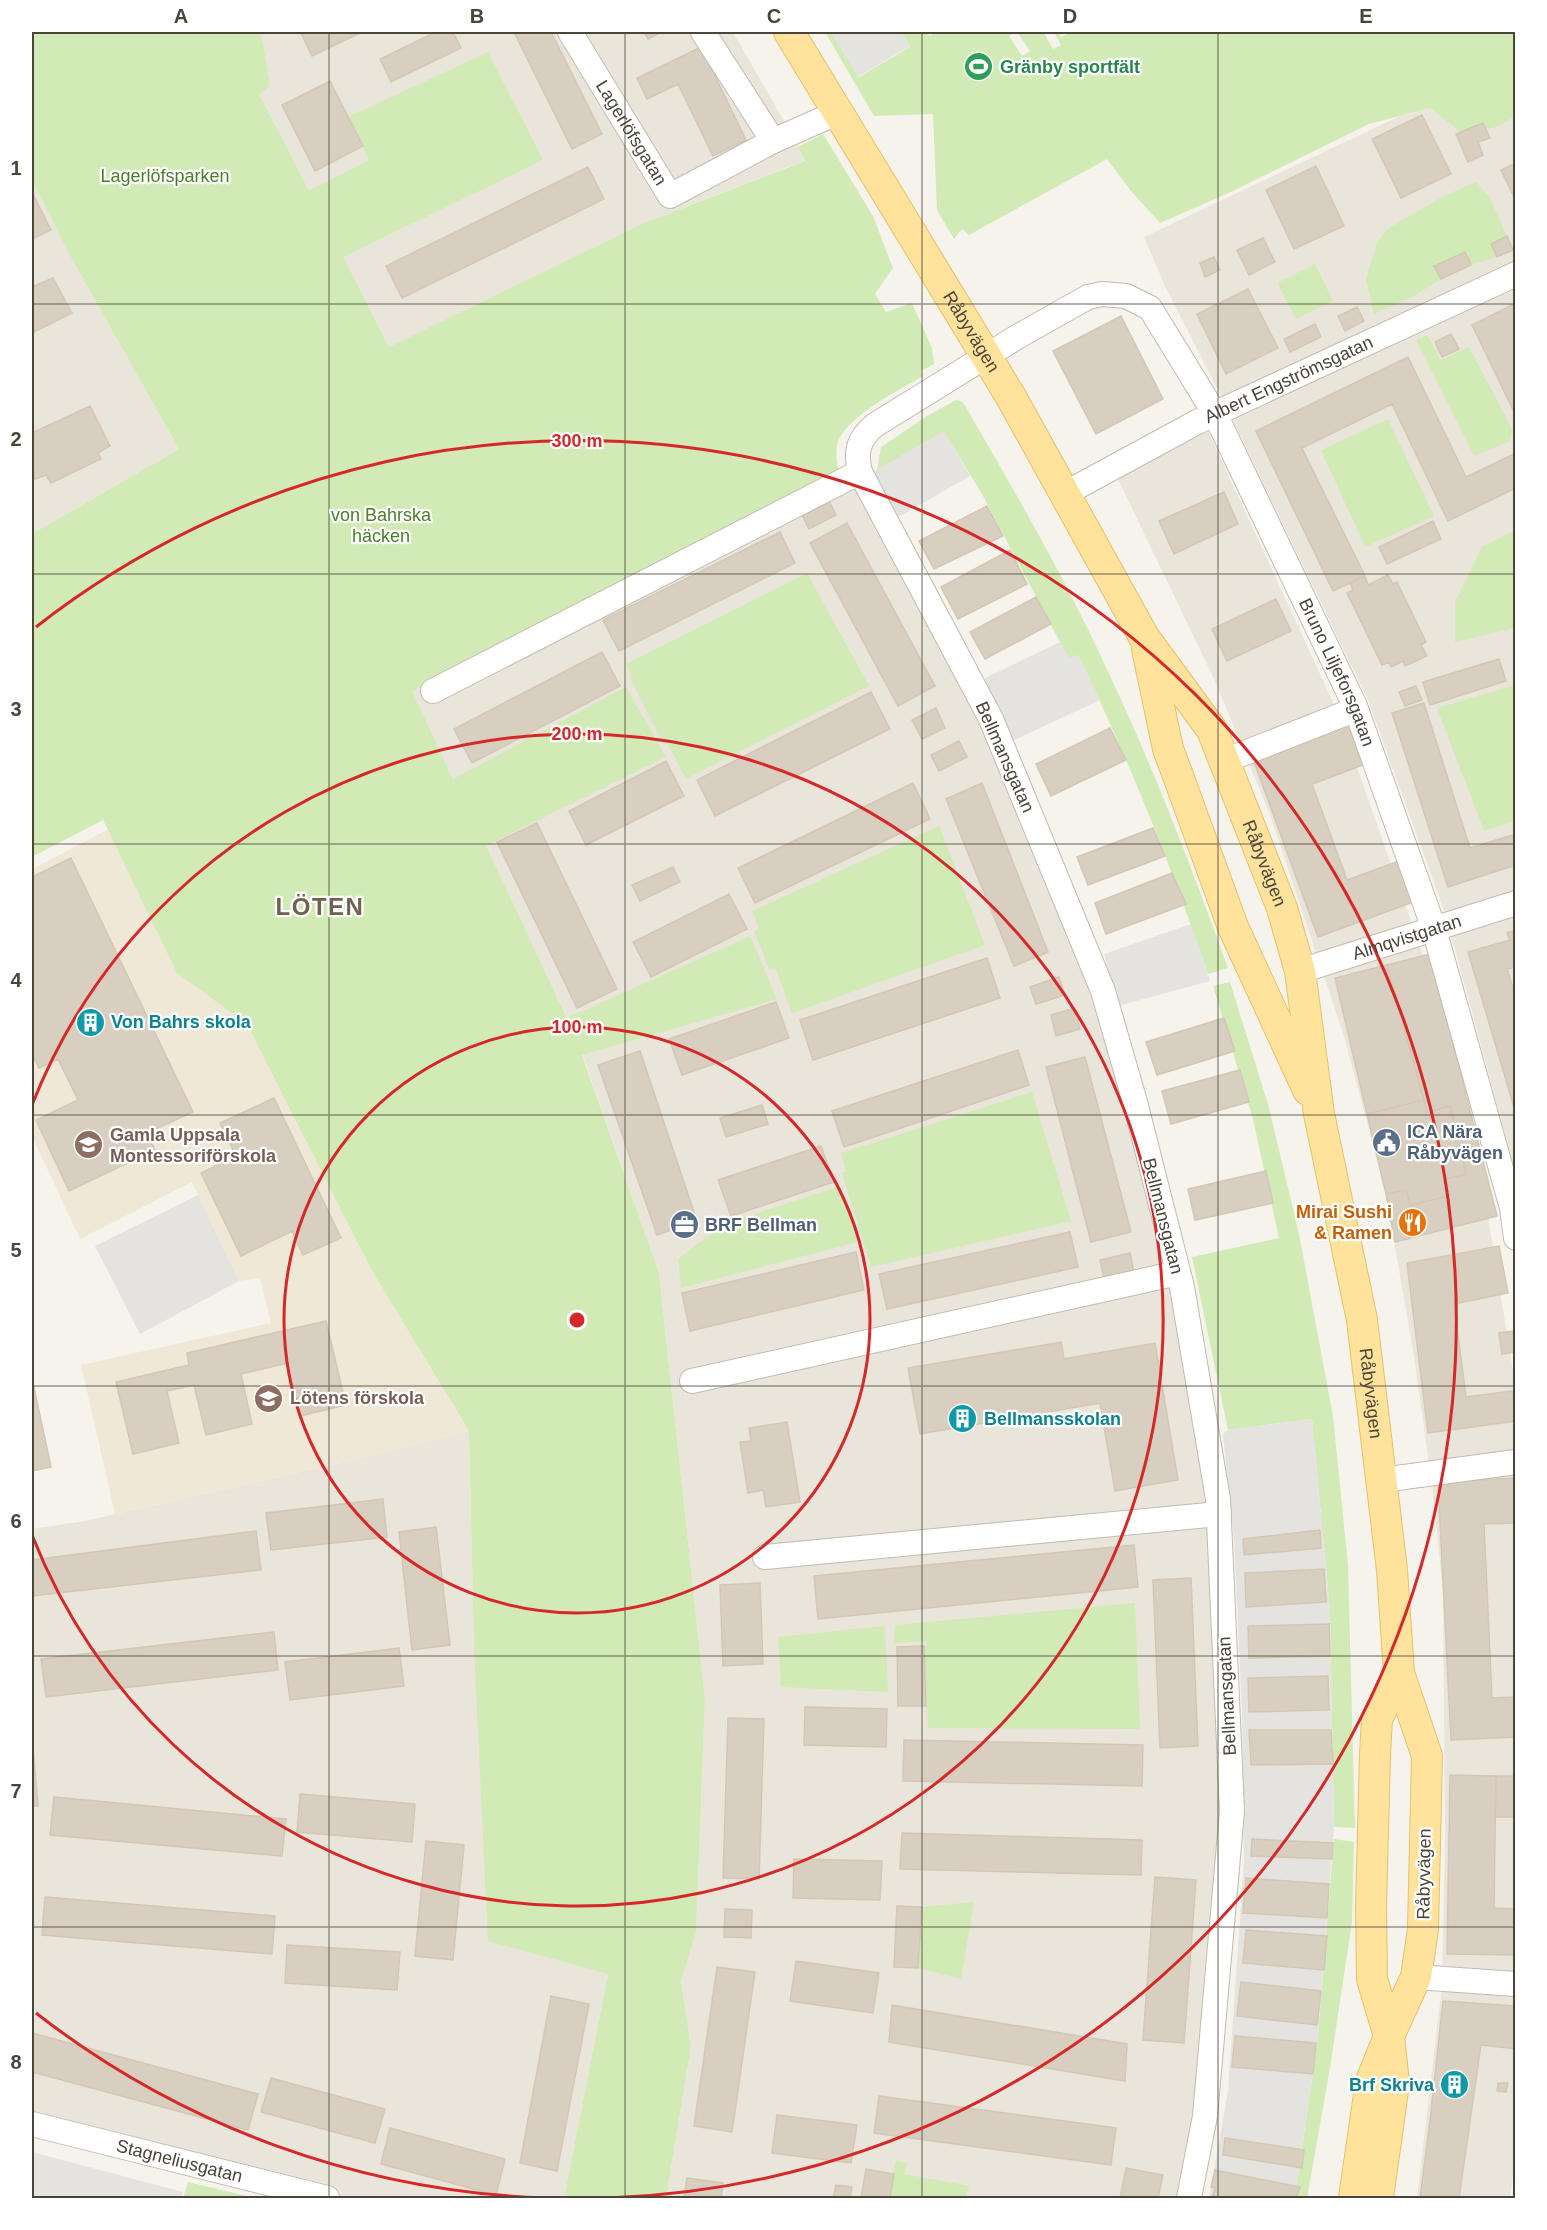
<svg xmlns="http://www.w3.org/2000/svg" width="1547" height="2230" font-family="Arial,sans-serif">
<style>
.residential{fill:#eae5da}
.education{fill:#efe8d6}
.green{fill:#d2eab5}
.parking{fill:#e5e3e0}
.building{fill:#d8cfc1;stroke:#d3c7b4;stroke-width:1.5}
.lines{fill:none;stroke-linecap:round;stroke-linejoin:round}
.minor-casing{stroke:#c2bbae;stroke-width:26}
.major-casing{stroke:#e6c16a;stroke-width:32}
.minor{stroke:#fff;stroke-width:24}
.major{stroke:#ffe39c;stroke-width:30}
.grid{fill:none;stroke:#4b4439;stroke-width:1.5;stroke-opacity:0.55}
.ring{fill:none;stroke:#d62828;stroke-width:3}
.labels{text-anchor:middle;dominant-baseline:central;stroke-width:4.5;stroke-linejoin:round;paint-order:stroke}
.leisure-label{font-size:18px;font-weight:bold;fill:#27864d;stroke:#fff;text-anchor:start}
.street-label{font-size:18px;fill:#4b4439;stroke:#fff}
.park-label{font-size:18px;fill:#4a7f2a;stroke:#fff}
.culture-label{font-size:18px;font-weight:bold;fill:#0d838f;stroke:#fff;text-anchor:start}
.service-label{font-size:18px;font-weight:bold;fill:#4e5e75;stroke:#fff;text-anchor:start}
.education-label{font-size:18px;font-weight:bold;fill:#785e54;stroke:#fff;text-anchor:start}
.food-label{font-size:18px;font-weight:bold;fill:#c56008;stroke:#fff;text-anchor:end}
.district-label{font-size:24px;font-weight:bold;letter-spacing:1.5px;fill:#6e6250;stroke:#fff}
.centre{fill:#d62828;stroke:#fff;stroke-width:3}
.ring-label{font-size:18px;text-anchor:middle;font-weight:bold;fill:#d62828;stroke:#fff;stroke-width:4.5;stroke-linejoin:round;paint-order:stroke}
.neatline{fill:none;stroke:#4b4439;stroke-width:2}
.grid-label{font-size:20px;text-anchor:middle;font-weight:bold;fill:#4b4439}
</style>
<rect width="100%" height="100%" fill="#f6f3ec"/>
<path class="residential" d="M227,32H733L806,160L644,223L389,348Z
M1430,108L1464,135L1494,128L1515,117V1171L1446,916L1368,700L1227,408L1165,286L1144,237L1400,116Z
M32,181L69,254L179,449L32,534Z
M1208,431L1338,713L1433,984L1488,1217L1516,1389V2153L1510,2198H1417L1442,1986L1445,1834L1443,1593L1432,1484L1414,1357L1386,1194L1344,1036L1269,812L1215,681L1117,477Z
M860,472L991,719L1103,991L1218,1499L1232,1811L1189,2198H666L691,2047L681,1981L696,1932L705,1700L659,1273L576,1036L411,691Z
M469,1431L474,1648L608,1974L564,2198H327L32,2124V1529L85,1521L361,1458Z"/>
<path class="education" d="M379,703L371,1267L469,1431L361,1458L115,1514L81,1365L271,1323L260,1278L239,1281L192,1182L80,1239L32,1136V869L105,831Z"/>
<path class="green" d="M32,32H261L270,86L259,94L309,191L369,160L348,117L488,52L543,160L343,257L389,347L644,223L805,161L798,147L823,134L873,216L893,268L875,294L886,312L912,303L932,348L934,364L921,371L923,376C900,390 842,418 837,446C835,455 838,466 839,475L412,691L453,779L626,687L666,757L486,846L567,1018L750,936L777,999L582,1055L659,1273L705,1699L696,1932L681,1981L691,2047L666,2198H564L608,1974L488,1941L474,1648L469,1431L370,1267L247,1024L177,973L103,820L32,857V534L179,449L69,254L32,181Z
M825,32H831L859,77L910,47L901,32H927L929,36L937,32H1016L1009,36L1022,56L1030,51L1017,32H1047L1044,33L1053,49L1061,45L1054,32H1058L1061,37L1067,34L1066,32H1506L1508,34L1515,32V117L1494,128L1464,135L1430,108L1369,124L1233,191L1160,223L1131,191L1107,159L969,235L962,229L954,239L937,210L933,114L874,116Z
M1476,182L1489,196L1507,236L1491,244L1497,257L1471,265L1464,252L1435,266L1441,279L1414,296L1374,314L1366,279L1376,245L1387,229L1444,196Z
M1315,264L1333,301L1296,319L1277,283Z
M1427,335L1441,360L1469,347L1512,429L1510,441L1474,456L1416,340Z
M956,400L963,402C1015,492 1067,581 1110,676C1155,771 1192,869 1228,968L1208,974C1171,865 1128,758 1078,655L1069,659L982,494L944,432L877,470L881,447L927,416Z
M1388,419L1434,516L1365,547L1321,450Z
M1515,530V628L1455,642V602L1482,547Z
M807,573L869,686L686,779L668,744L664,745L630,677L632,676L626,664Z
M1515,685V821L1484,831L1437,708Z
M939,826L985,945L792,1013L775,968L769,969L754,931L759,928L752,911Z
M1230,982L1268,1104L1299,1234L1333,1416L1348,1565L1355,1828L1334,1827L1330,1611L1312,1419L1228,1430L1192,1257L1279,1238L1253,1119L1213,986Z
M1032,1092L1071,1221L871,1267L842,1173L846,1171L841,1153Z
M840,1186L858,1242L681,1288L678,1259L724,1224Z
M1135,1603L1140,1729L928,1728L924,1646H927V1641L894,1643L895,1625Z
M885,1626L888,1692L781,1687L778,1637Z
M1334,1839L1354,1842L1352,1922L1330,2068L1307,2198H1295L1318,2036Z
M974,1902L961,1979L918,1968L922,1907Z
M896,2161L907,2163L904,2174L969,2186L966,2198H888Z
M188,2182L255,2198H183Z"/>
<path class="parking" d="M831,32H901L910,46L858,77Z
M944,431L970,476L897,518L871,473Z
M1060,642L1069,659L1078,655L1100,700L1012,741L990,695L985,678Z
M1191,924L1210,981L1118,1006L1104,954Z
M198,1195L239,1281L140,1334L95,1246Z
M1312,1419L1330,1611L1334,1827L1318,2036L1295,2198H1209L1228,2091L1244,1861L1242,1711L1234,1541L1223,1434L1228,1430Z
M32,2152L183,2192L181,2198H32Z"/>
<path class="building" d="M304,32H362L312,56L301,33Z
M436,32H453L461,48L391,82L380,59Z
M514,32H551L602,134L572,149Z
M644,32H662L648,39Z
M701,47L746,140L713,156L678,84L647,99L637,78Z
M330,81L363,146L315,171L282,105Z
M1422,115L1451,174L1401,198L1372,139Z
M1483,123L1490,138L1478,142L1483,155L1468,162L1456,134Z
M1516,163V201L1501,170Z
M1316,166L1344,226L1294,249L1266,190Z
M588,167L604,199L402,298L386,266Z
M32,192L51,230L32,239Z
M1507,236L1513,250L1497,257L1491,244Z
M1263,238L1275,262L1249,275L1237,250Z
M1465,252L1471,265L1441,279L1434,266Z
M1214,257L1220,270L1205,277L1200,263Z
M53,278L72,313L32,333V281L34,286Z
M1248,289L1278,348L1226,374L1197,314Z
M1516,303V416L1472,325Z
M1357,307L1364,321L1345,331L1338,316Z
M1121,316L1163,399L1096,434L1053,351Z
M1315,324L1321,337L1290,352L1284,339Z
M1451,334L1459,349L1442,357L1435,342Z
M1408,357L1466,477L1516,453V488L1448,521L1392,404L1302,448L1365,576L1333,591L1256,431Z
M90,406L110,446L98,453L101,459L51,483L46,475L35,479L32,473V433Z
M1224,492L1238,524L1174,554L1159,521Z
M829,501L836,515L809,529L802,515Z
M987,506L1003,536L934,569L919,541Z
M1433,521L1441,539L1387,564L1379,547Z
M847,523L935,686L898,706L810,543Z
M780,532L795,563L619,651L603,620Z
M1010,550L1027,584L958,619L941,587Z
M1388,575L1393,584L1397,582L1426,642L1421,645L1427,656L1405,666L1403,661L1391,667L1389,662L1382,665L1347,593L1353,590L1350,583L1365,576L1368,585Z
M1036,597L1051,624L985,659L970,632Z
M1276,599L1291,631L1227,661L1212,629Z
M602,652L620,686L472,763L454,729Z
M1499,659L1506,681L1430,705L1423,682Z
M1416,686L1422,700L1405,706L1399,692Z
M871,692L890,729L715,816L697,780Z
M1424,703L1470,848L1516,834V865L1448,887L1392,713Z
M936,708L945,728L922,739L912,720Z
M1348,724L1363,765L1312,784L1347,880L1399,861L1413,902L1318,937L1253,759Z
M1110,728L1126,760L1051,796L1036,764Z
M959,741L967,757L939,771L931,755Z
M666,761L684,796L586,845L569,811Z
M913,783L930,819L755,903L738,868Z
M982,783L1048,952L1014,966L946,799Z
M537,823L617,989L577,1008L497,842Z
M1153,828L1165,856L1088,885L1077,857Z
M71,858L193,1112L147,1133L155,1150L69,1191L36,1120L78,1100L58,1059L39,1068L32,1053V990L33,989L32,986V877Z
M673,867L680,882L640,901L632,885Z
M1172,873L1186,904L1106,934L1095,903Z
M729,894L747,929L651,977L633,942Z
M1516,930V967L1507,969L1516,997V1114L1468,952L1510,940L1507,933Z
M1430,954L1497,1216L1395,1242L1386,1194L1406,1190L1410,1205L1450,1196L1446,1179L1466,1174L1450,1106L1427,1112L1387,965Z
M987,958L1000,998L813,1060L800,1020Z
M1387,965L1424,1100L1367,1114L1335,978Z
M1059,977L1065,995L1036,1004L1030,987Z
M776,1002L789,1038L682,1075L669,1039Z
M1075,1008L1080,1029L1056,1036L1051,1015Z
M1224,1018L1235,1051L1157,1075L1146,1042Z
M1018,1050L1029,1085L844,1147L832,1111Z
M640,1051L697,1221L657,1235L598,1065Z
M1085,1057L1131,1232L1091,1242L1046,1067Z
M1240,1070L1249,1102L1171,1124L1162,1091Z
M274,1098L341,1238L303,1255L292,1231L241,1256L201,1173L236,1156L220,1123Z
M1424,1100L1427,1112L1450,1106L1466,1174L1446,1179L1450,1196L1410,1205L1406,1190L1386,1194L1367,1114Z
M762,1105L768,1124L726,1137L720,1118Z
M821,1146L834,1182L731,1216L718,1180Z
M1266,1171L1273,1203L1195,1220L1188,1189Z
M1070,1232L1078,1267L887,1309L879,1274Z
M1499,1246L1508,1293L1454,1304L1466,1397L1512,1391L1516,1421L1428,1433L1407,1263Z
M856,1252L864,1290L690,1331L682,1293Z
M1130,1253L1134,1273L1104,1279L1100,1260Z
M326,1321L346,1405L300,1416L288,1363L241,1374L252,1424L206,1435L194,1385L167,1391L179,1443L133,1454L116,1382L189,1365L187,1353Z
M1513,1331L1515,1352L1502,1354L1499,1333Z
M1061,1342L1064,1359L1155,1343L1178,1480L1115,1491L1100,1403L920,1434L908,1368Z
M32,1378L51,1467L32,1471Z
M787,1422L800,1502L766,1507L763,1490L748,1493L740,1442L751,1441L749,1428Z
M1516,1478V1523L1484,1524L1492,1698L1516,1697V1737L1451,1740L1438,1482Z
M383,1499L387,1537L271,1550L266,1513Z
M436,1527L450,1645L412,1650L399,1532Z
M1320,1530L1321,1548L1244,1555L1243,1539Z
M256,1531L261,1570L32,1596V1560Z
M1134,1545L1138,1587L818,1619L814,1576Z
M1324,1569L1326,1602L1246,1607L1245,1573Z
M1191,1578L1198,1746L1160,1748L1153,1580Z
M760,1583L763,1664L723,1666L720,1585Z
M1329,1624L1330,1656L1249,1658L1248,1626Z
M274,1632L278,1670L46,1697L41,1659Z
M924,1646L926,1706H898L897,1647Z
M399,1648L404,1686L290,1700L285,1662Z
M1328,1676L1329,1710L1249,1712L1248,1678Z
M805,1707L887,1709L886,1747L804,1745Z
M728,1718L764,1719L759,1879L723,1878Z
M1249,1730H1331L1333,1764L1251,1765Z
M32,1737L38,1806H32Z
M904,1740L1143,1745L1142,1786L903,1781Z
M1450,1775L1496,1776L1494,1908L1516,1909V1955L1447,1954Z
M1496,1776H1516V1817H1495Z
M300,1794L415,1804L412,1842L297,1832Z
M54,1797L286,1819L282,1856L50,1835Z
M902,1833L1142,1840L1141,1875L900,1869Z
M1252,1839L1333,1843L1332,1859L1251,1856Z
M426,1841L464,1845L453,1960L415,1956Z
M794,1859L882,1861L880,1900L793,1898Z
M1155,1877L1196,1880L1184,2043L1143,2040Z
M1246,1878L1329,1884L1327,1918L1243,1913Z
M45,1897L275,1916L272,1954L42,1935Z
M897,1906L922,1907L918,1968L894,1967Z
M725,1909L752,1910L751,1938L724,1937Z
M1246,1930L1327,1936L1324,1970L1243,1963Z
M287,1945L400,1952L397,1990L285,1983Z
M796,1961L879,1973L873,2013L790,2001Z
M717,1967L755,1972L732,2132L694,2126Z
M1241,1982L1321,1991L1317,2025L1237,2016Z
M551,1996L589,2004L557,2171L520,2163Z
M1443,2001L1516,2006V2049L1481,2045L1459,2198H1420L1430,2121Z
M892,2005L1127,2044L1125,2081L889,2042Z
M32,2033L258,2094L248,2130L32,2072Z
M1235,2036L1316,2043L1313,2074L1232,2067Z
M271,2078L385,2109L375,2143L261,2112Z
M1498,2083H1508L1506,2092L1497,2091Z
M879,2096L1116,2128L1111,2165L874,2133Z
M777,2115L857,2125L851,2163L772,2153Z
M390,2128L505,2159L496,2195L381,2164Z
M1225,2138L1304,2150L1302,2168L1223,2155Z
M1126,2168L1163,2175L1158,2198H1120Z
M866,2169L894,2174L890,2198H861Z
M1215,2170L1300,2187L1296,2198H1212L1215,2188L1211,2187Z
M687,2178L723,2183L721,2198H684Z
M836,2185L852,2187L850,2198H833Z"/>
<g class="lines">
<defs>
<g id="minor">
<path id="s1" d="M570,32L670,196L773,141L839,112"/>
<path d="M703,32L773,141"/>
<path id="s2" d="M1066,493L1197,422L1516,274"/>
<path d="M433,691L860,472"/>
<path d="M1237,756L1344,714"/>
<path id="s3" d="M1300,971L1516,903"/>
<path d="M692,1381L1178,1273"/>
<path d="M1382,1480L1516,1462"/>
<path d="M765,1557L1219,1514"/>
<path d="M1416,1977L1516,1984"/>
<path id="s4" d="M32,2124L327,2198"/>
<path id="s5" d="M1189,2198L1205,2116L1232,1811L1218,1499L1182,1287L1135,1102L1103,991L991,719L860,472C855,452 858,439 875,425L1017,337L1088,297L1102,294L1126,296L1150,308L1215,414L1355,706L1434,929L1512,1208L1516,1238"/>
</g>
<g id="major">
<path id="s6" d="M789,32L1011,397L1144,637L1212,730L1282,908L1300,971L1319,1114L1362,1320L1392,1570L1399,1673L1427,1756L1423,1929L1416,1977L1389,2036L1371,2081L1354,2198"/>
<path d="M1147,649L1168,749L1177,773L1233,927L1308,1090"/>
<path d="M1378,2198L1394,2083L1389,2036L1372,1979L1371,1905L1375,1755L1377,1719L1399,1673"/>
</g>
</defs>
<use href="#minor" class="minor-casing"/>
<use href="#major" class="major-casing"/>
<use href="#minor" class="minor"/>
<use href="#major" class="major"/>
</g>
<path class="grid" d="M329,32V2198M625,32V2198M922,32V2198M1218,32V2198M32,304H1516M32,574H1516M32,844H1516M32,1115H1516M32,1386H1516M32,1656H1516M32,1927H1516"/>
<g class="ring">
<circle cx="577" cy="1320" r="293"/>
<path d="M32 1105A586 586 0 1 1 32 1535"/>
<path d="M546 2198A879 879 0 0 1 36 2013M36 627A879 879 0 1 1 608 2198"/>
</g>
<defs>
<symbol id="stadium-disc" viewBox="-11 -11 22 22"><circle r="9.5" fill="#2e9e5b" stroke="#fff"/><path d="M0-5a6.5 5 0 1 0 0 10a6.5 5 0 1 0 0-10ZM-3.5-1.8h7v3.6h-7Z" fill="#fff"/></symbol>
<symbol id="building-disc" viewBox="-11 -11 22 22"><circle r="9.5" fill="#0f9aa8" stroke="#fff"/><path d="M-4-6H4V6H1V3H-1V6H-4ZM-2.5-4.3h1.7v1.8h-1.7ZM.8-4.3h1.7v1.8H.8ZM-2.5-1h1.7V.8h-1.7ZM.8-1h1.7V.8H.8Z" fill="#fff"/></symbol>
<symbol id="civic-disc" viewBox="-11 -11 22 22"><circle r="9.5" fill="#5c6f8a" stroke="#fff"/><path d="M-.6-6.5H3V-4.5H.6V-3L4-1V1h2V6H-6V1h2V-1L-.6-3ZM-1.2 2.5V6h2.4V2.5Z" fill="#fff"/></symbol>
<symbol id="school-disc" viewBox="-11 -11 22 22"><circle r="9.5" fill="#8d6e63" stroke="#fff"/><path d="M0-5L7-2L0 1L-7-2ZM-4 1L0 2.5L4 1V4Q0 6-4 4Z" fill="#fff"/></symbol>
<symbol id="restaurant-disc" viewBox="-11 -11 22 22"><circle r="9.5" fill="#e8710a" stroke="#fff"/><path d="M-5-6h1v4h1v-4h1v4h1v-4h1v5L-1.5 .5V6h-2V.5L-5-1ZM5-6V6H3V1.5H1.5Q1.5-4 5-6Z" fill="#fff"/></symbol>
<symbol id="office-disc" viewBox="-11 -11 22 22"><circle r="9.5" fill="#5c6f8a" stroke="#fff"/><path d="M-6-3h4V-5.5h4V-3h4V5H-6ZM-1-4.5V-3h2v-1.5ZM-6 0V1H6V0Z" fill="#fff"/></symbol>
</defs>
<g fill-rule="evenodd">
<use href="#stadium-disc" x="962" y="50" width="33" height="33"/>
<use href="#building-disc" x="74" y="1006" width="33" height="33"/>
<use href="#civic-disc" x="1370" y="1126" width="33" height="33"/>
<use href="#school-disc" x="72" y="1128" width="33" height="33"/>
<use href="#restaurant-disc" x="1396" y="1206" width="33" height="33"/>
<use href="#office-disc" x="668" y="1208" width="33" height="33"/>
<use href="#school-disc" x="252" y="1382" width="33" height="33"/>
<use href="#building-disc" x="946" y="1402" width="33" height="33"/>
<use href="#building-disc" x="1438" y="2068" width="33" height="33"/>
</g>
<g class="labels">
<g class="leisure-label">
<text x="1000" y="67">Gränby sportfält</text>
</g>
<g class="street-label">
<text stroke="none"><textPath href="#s1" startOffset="118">Lagerlöfsgatan</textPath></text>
<text stroke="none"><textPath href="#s6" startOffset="351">Råbyvägen</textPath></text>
<text stroke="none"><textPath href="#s2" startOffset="250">Albert Engströmsgatan</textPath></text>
<text stroke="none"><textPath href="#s5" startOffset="2574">Bruno Liljeforsgatan</textPath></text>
<text transform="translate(1005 757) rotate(66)">Bellmansgatan</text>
<text stroke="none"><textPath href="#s6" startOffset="960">Råbyvägen</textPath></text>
<text stroke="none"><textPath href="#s3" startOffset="112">Almqvistgatan</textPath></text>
<text transform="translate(1163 1216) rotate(76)">Bellmansgatan</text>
<text stroke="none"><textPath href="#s6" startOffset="1502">Råbyvägen</textPath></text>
<text transform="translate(1227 1696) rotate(-93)">Bellmansgatan</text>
<text transform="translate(1424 1874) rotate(-89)">Råbyvägen</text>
<text stroke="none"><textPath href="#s4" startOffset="152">Stagneliusgatan</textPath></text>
</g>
<g class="park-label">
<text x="165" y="176">Lagerlöfsparken</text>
<text x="381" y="515">von Bahrska<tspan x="381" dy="21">häcken</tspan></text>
</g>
<g class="culture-label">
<text x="111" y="1022">Von Bahrs skola</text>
<text x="984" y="1419">Bellmansskolan</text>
<text x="1434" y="2085" text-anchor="end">Brf Skriva</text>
</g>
<g class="service-label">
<text x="1407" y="1132">ICA Nära<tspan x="1407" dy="21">Råbyvägen</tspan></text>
<text x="705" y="1225">BRF Bellman</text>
</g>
<g class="education-label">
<text x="110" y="1135">Gamla Uppsala<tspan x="110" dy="21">Montessoriförskola</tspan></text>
<text x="290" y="1398">Lötens förskola</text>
</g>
<g class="food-label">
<text x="1392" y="1212">Mirai Sushi<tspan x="1392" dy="21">&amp; Ramen</tspan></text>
</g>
<g class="district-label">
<text x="320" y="906">LÖTEN</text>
</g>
</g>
<circle cx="577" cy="1320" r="9" class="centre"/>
<g class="ring-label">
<text x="577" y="447">300 m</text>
<text x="577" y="740">200 m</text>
<text x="577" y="1033">100 m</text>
</g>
<rect width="1547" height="2230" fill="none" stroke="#ffffff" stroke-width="66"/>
<rect x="33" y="33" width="1481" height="2164" class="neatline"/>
<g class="grid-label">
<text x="181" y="23">A</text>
<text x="477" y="23">B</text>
<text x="774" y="23">C</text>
<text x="1070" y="23">D</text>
<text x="1366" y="23">E</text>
<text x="16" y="175">1</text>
<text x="16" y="446">2</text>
<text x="16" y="716">3</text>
<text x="16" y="987">4</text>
<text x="16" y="1257">5</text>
<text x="16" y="1528">6</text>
<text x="16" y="1798">7</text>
<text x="16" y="2069">8</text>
</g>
</svg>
